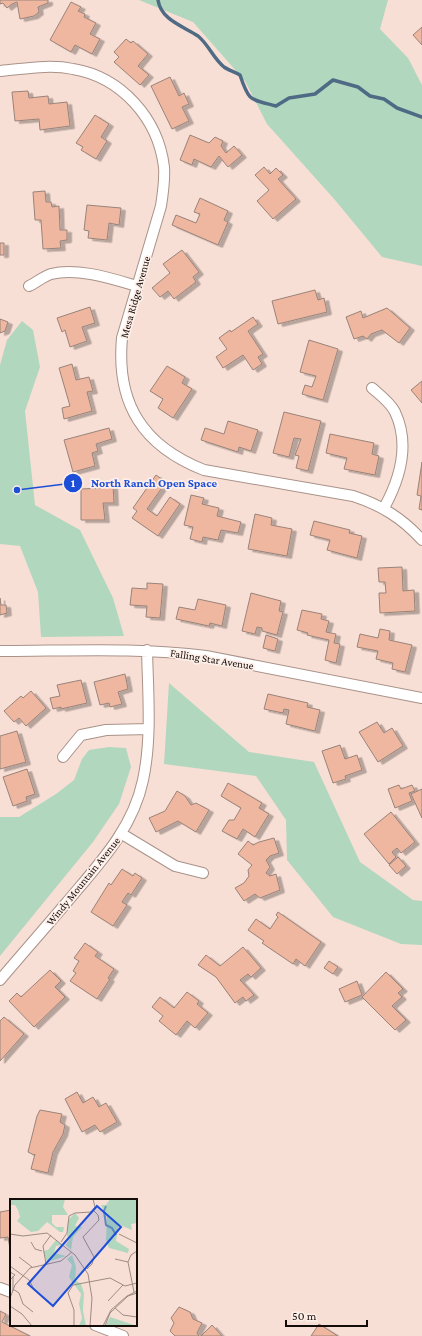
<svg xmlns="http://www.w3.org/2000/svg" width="422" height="1336" font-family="'Crimson Pro',serif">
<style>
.green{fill:#b1d7be}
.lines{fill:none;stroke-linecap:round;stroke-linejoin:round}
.stream{stroke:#4f6a84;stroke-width:3.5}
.building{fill:#efb79f;stroke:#99837a;filter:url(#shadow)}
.street-casing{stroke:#a99289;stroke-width:12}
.street{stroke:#fff;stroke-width:10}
.labels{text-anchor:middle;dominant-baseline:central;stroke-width:3.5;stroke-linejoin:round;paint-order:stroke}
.street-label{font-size:11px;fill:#140c09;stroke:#feefe9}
.inset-river{fill:none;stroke:#6893b9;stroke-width:2}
.inset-road{fill:none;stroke:#9d8b83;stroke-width:1}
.view{fill:#1d4ed8;fill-opacity:0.15;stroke:#1d4ed8;stroke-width:2}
.inset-edge{fill:none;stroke:#140c09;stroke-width:2}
.leader{fill:none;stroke:#1d4ed8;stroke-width:1.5}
.callout-dot{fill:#1d4ed8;stroke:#feefe9;stroke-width:1.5}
.mark-label{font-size:12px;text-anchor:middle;font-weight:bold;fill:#fff}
.callout-label{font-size:12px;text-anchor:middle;font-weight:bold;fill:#1d4ed8;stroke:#feefe9;stroke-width:3.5;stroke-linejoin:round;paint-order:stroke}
</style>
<defs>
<filter id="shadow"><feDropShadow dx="4.5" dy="2.5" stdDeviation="0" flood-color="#0004"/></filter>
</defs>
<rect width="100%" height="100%" fill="#f8dfd5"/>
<path class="green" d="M139,0H388L380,29L408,58L422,85V266L382,257L335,200L267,124L245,81L193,22Z
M22,321L33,330L40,367L25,411L35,505L80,530L113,598L124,636L41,637L38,592L20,546L0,544V365L7,340Z
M169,683L249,752L314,762L360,862L413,900L422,901V945L401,944L333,917L287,860L286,820L256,776L164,764Z
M109,747L126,748L131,767L119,804L93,842L0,956V817H19L56,794L74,780L82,759L89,750Z"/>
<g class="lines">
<path class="stream" d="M158,0C161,20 183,26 198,36C209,45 213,58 224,67C228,70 235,72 240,75C249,102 250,99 276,106L289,98L315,94L333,80L358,87L370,96L384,99L397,108L422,117"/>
</g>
<path class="building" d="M0,0H48V3L38,7L39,12L34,16L20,19L17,2L12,4L7,8L3,3L0,4Z
M71,2L81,7L78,11L85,14L84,17L96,23L90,34L100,39L92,54L75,45L71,52L50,40Z
M422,27V45L413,35Z
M126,39L131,43L133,41L148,54L138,66L149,75L140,85L114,62L119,57L114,52Z
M170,77L179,96L184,93L189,104L182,107L189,121L172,129L151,86Z
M28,91L29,98L48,96L49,104L67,102L70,126L40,130L39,119L15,121L12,92Z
M95,115L109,124L101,137L107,141L96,159L81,150L83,147L76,143Z
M190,135L209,143L215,137L223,141L221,146L226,153L234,146L242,155L228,167L219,156L211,167L194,159L192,165L180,160Z
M264,167L270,174L276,168L283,175L278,179L296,199L273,219L257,201L269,190L255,175Z
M45,191L46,202H51L52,207L59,206L60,230H67V240L60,241L61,248L43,249L41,220H35L33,192Z
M200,198L228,211L224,220L228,222L218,245L172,225L176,215L196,223L200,214L194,212Z
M87,205L121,208L119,225L109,223L107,240L88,238L89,231L84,230Z
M0,243H4V255H0Z
M182,250L199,272L193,277L196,282L174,299L168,291L160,297L152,288L170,273L163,264Z
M315,290L318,300L324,298L327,312L278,324L272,301Z
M90,307L95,323L82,327L87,341L70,347L65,330L62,332L57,318Z
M387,308L410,328L399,343L382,330L371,334L367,339L363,336L354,339L346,317L361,311L363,318Z
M253,317L258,324L248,331L263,354L258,357L262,364L253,370L243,355L223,368L216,357L227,349L219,338L230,330L231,332Z
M0,319L8,322L5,331L0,333Z
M309,340L338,349L323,400L302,394L305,385L312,387L316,376L300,372Z
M72,364L76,380L89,377L93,391L87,392L92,411L64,419L62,408L70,406L59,368Z
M167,366L185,377L182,383L192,389L173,418L158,408L163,399L150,391Z
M422,381V403L411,390Z
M284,412L321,421L308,471L296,468L299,456L295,455L301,439L294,438L289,457L273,453Z
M228,421L258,430L251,451L239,447L238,452L201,440L205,428L224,434Z
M109,428L112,439L96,444L98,451L92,453L95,466L73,472L64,440Z
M330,434L374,443L372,454L379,456L375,475L344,469L347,458L326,453Z
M422,462V510L419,509L421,496L417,495Z
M156,475L166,482L147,509L157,516L170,497L180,504L158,536L132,518L137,511L133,508Z
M102,485H113L114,503H103L105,520H81V489L102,488Z
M191,495L204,498L202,504L219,508L217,516L241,522L238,533L221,530L218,540L203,537L202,542L190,539L193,527L184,525Z
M255,514L272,518L271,525L292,529L287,556L248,549Z
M314,521L350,530L349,533L362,536L357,558L327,550L330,540L310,535Z
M402,567L403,591L414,590L415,611L380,613L379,593H386L385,582H379L378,568Z
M147,583L163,584L160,618L146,617L147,606L130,605L132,588L147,589Z
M251,593L281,601L279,611L283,612L277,635L262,631V628L257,627L255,634L242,631Z
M0,598L1,605H6L7,613L0,615Z
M198,599L226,605L222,626L210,623L209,626L176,619L179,607L195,610Z
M302,610L322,614L321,619L329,621L326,632L336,634L334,643L340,644L336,663L325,660L329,640L307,635L308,633L297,630Z
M380,629L390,631L389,640L412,645L405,672L392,669L393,663L376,659L378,651L357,647L360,634L378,638Z
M266,635L278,639L275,651L263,648Z
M125,674L128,689L118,692L122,704L110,707L109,703L100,705L94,682Z
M81,680L87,703L61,709V707L53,709L50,698L60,696L57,685Z
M31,691L46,708L26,726L19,718L14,722L4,711L21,696L23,698Z
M268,694L308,703L307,707L320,710L315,731L286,724L289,710L284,709L283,713L264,709Z
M377,722L384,733L392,728L403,746L378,762L359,732Z
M17,731L26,762L0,769V736Z
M340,745L345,759L357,755L362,770L345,776L346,779L333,783L322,751Z
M27,769L35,794L26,797L27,801L13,806L3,777Z
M228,783L262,803L259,808L269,814L255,837L243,829L237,839L222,831L229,820H234L241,808L221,796Z
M399,785L401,789L412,785L415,791L409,793L412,801L395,808L388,789Z
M422,789V818L411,794Z
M177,791L185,796L191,805L196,803L209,810L196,832L178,821L156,832L149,818L165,811Z
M391,812L415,842L401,853L397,848L392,852L396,857L389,864L364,834Z
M274,838L279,853L270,856L266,860L270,867L266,873L270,876L276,874L280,890L260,898L255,894L244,901L235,888L244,883L249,876L248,870L252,865L238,854L248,841L253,845L259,842Z
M398,857L406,866L397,874L389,865Z
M122,869L133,876L135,873L142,878L131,895L128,893L122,902L127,905L113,926L91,912L109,883L111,885Z
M278,912L321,942L305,966L296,959L293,964L262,943L264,941L248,930L256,919L270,929L278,917L276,915Z
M85,943L98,952L95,956L114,969L108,978L110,979L97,999L70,981L76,973L73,971L79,961L74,958Z
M243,947L261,968L251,977L248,974L240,980L254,995L246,1001L243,997L235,1003L216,977L198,965L206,955L220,966Z
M329,961L338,967L333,974L324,968Z
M50,970L61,981L55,987L65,997L34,1027L9,1001L17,993L21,997Z
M386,972L403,989L398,993L402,997L392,1006L406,1020L395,1030L362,997Z
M357,981L362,995L345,1002L339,989Z
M187,992L199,1001L197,1004L208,1013L195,1028L187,1021L176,1035L159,1021L163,1016L152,1007L160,997L174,1008Z
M4,1017L24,1034L0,1061V1021Z
M77,1092L83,1103L93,1097L99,1107L106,1103L117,1122L100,1132L95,1125L82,1132L65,1099Z
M40,1110L62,1114L60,1122L65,1125L63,1134L53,1152L48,1173L31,1169L35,1154L34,1155L28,1152L37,1116Z
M11,1210V1255L8,1237L0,1238V1212Z
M179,1307L190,1312L193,1319L202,1323L197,1333L199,1336H175L170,1331L174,1323L171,1318Z
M0,1311L6,1314L2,1322L30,1336H0Z
M319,1324L338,1336H311Z
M212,1325L222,1336H201Z"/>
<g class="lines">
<defs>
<path id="street" d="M0,71C24,69 49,64 73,69C121,77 158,118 164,167C165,180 163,193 161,206L122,338C116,404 143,446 204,470L353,496C381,505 402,518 422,540
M29,286C36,283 44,276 51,274C77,267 113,279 137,286
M372,388C380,395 390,402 395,412C410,444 400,479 384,508
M0,651C69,651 138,647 206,656L422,698
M63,757L81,735L106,730L148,729
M122,834L175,866L203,873
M0,980C22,954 45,928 67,902C98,865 133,829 143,780C152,738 148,693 147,650
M0,1288L11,1292
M95,1325L123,1336"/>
</defs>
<use href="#street" class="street-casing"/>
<use href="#street" class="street"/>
</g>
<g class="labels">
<g class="street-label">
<text transform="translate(135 297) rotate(-74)">Mesa Ridge Avenue</text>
<text transform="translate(212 659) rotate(9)">Falling Star Avenue</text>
<text transform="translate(83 881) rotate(-51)">Windy Mountain Avenue</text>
</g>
</g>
<g transform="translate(10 1199)">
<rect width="127" height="127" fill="#f8dfd5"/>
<path d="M0,0H55L53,8L58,16H42V24L46,28H54L53,33H50L37,23L28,32L21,33L7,22L10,18L8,11L5,6H0ZM100,0H127V24L121,25L122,31L110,26L108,28L106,42L119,50L118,54L99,49L96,41L97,18L91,6H96ZM65,14L69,19L65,27L72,28L63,38L61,51L56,46L60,40L57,37L58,21ZM46,41L52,46L46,47L44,54L56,57L37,63L33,52L38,51ZM62,56L66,68L65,81L71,85L74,94L73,112L76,127H69L72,119L69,105L71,95L59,78L62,66L57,60ZM100,118L127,127L96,126Z" fill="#b1d7be"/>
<path class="inset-river" d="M96,7L94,12L96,26L102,29L106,36"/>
<path class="inset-road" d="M0,35L13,37L37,34L65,56L78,75L82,99L80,127M109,35L127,44M21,43L25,50L32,52M51,43L57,34L59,17L65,14L81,13L85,8L83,0M9,58L22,68M105,60L118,63M36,65L33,47L41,36M0,67L19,81L25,92M77,70L82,65L84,58L73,38L89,21L88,16L83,11M0,73L5,76L0,81M3,90L9,94L13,105L23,113M3,92V77M124,93L118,63L121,56L127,52M0,99L5,86L20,69L51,62L62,53M98,102L113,86M0,107L12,115L22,127M105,109L113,116L127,118M64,127V111L58,94L63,86L100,79L115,87L127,84M93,127L101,111L117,97L127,92M95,127L100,114L118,97L127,94"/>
<path class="view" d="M87,7L111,28L43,107L18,85Z"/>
<rect width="127" height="127" class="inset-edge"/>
</g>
<path class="leader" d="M17 490L73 483"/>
<g class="callout-dot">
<circle cx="17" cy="490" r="4"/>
<circle cx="73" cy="483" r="10"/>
</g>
<g class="mark-label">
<text x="73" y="487">1</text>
</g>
<g class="callout-label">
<text x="154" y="487">North Ranch Open Space</text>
</g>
<path d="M286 1320v6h81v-6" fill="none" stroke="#140c09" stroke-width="2"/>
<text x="292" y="1320" font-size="12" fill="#140c09" stroke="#feefe9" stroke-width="3" paint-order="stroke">50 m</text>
</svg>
